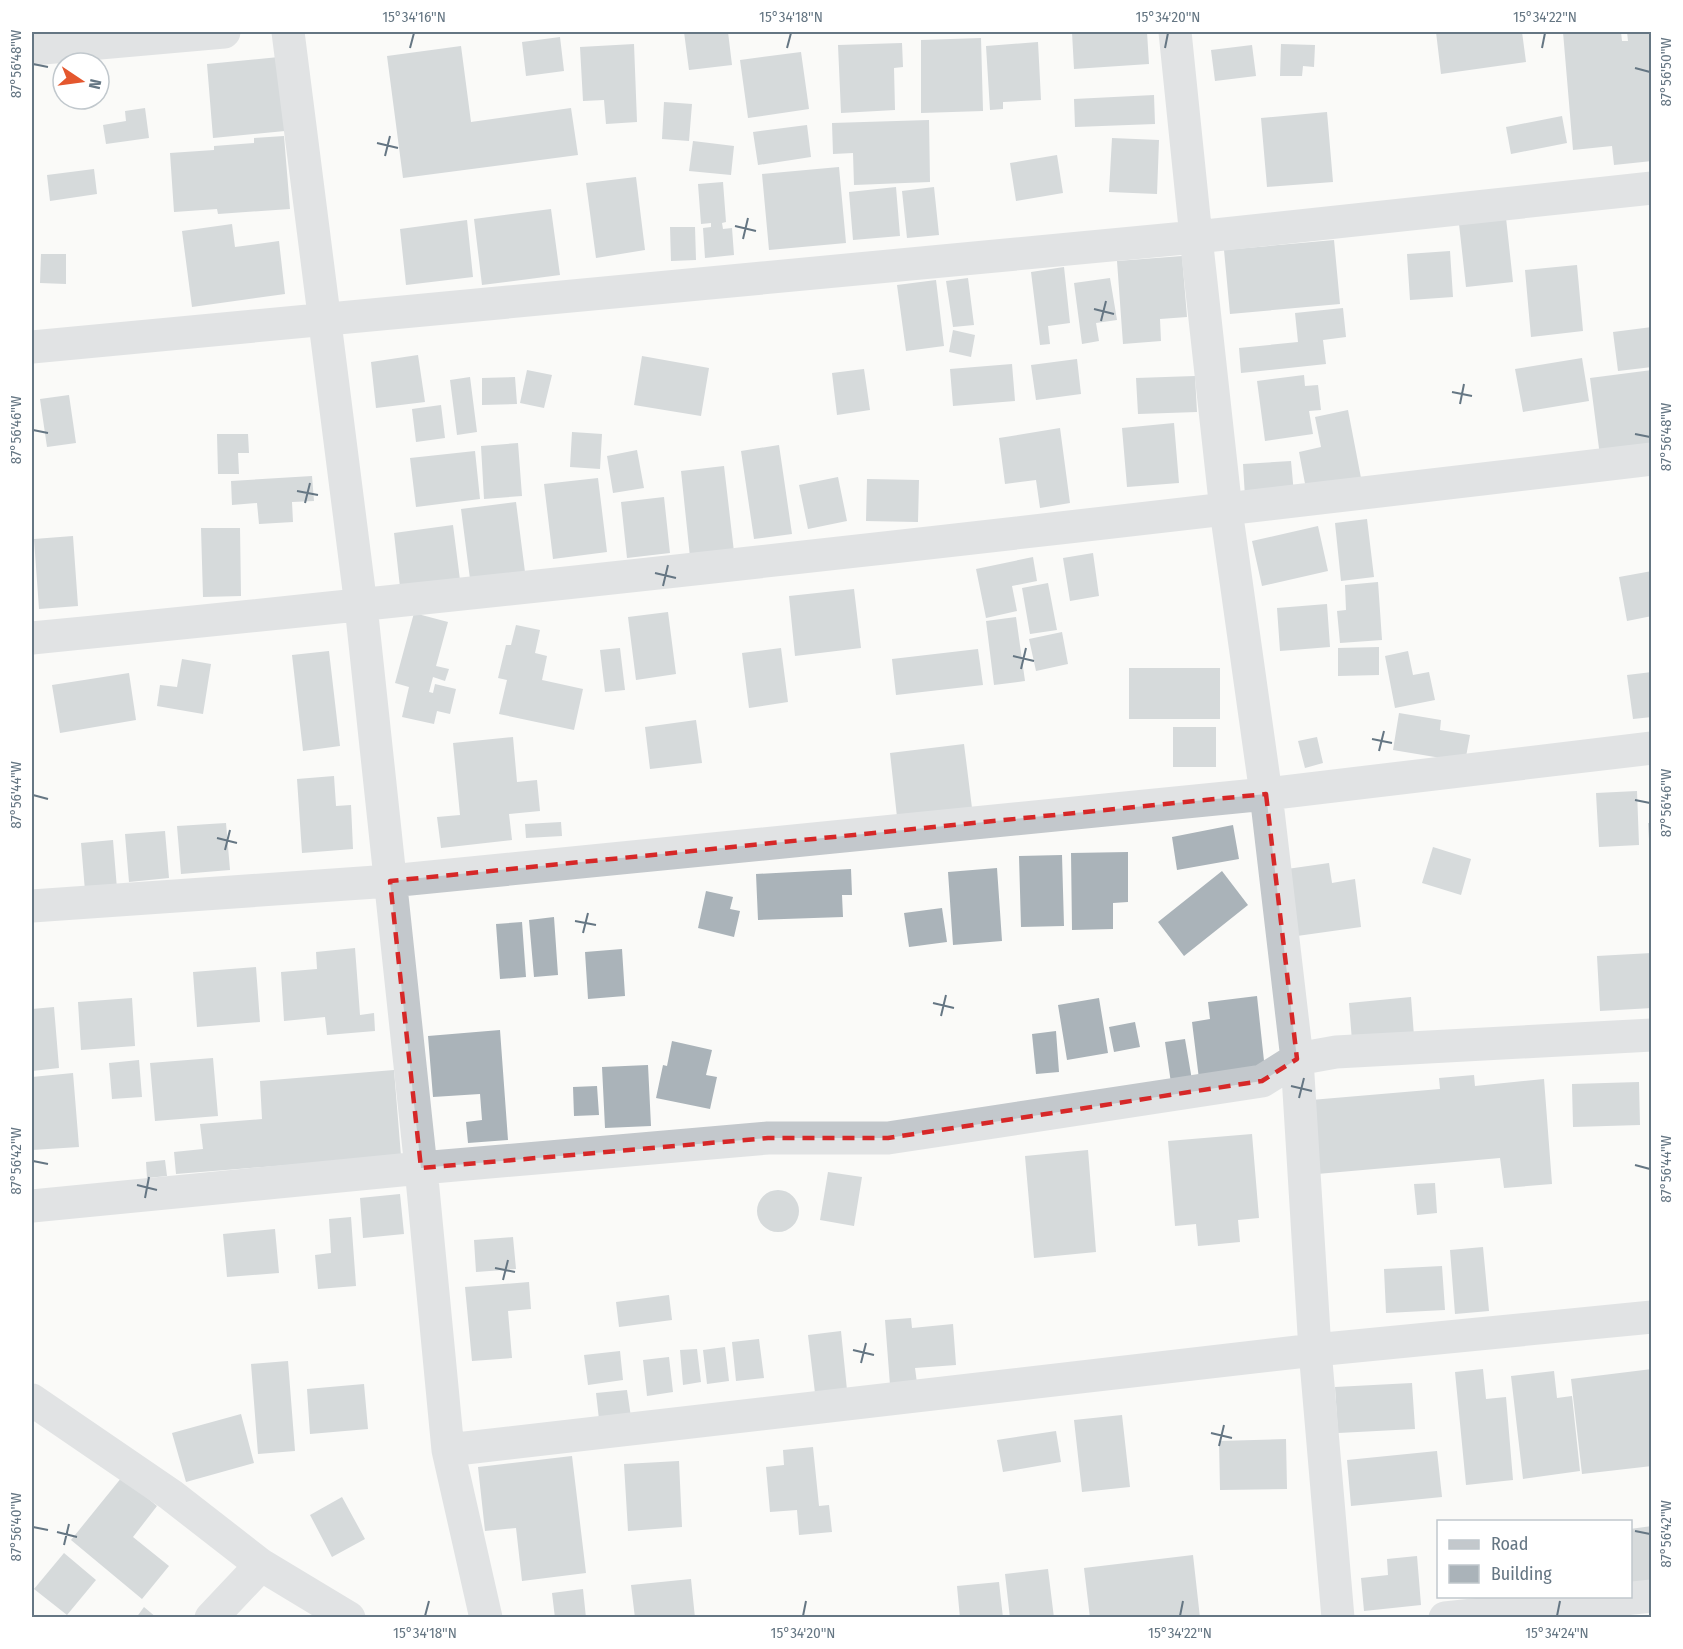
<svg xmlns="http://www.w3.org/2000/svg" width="1683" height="1649" font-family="'Fira Sans Condensed',sans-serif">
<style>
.building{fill:#aab3b9}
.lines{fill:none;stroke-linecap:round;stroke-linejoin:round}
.minor{stroke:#c3c8cc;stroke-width:33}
.marked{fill:none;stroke:#d62828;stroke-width:4.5;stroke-dasharray:12 8;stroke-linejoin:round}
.ticks{fill:none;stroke:#657683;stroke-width:2}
.neatline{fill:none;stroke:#657683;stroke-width:2}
.ticks-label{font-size:15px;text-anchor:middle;fill:#657683}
</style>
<rect width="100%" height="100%" fill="#fafaf8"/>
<path class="building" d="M684,32H728L732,65L689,70Z
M1072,32H1147L1149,64L1074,69Z
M1436,32H1522L1526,62L1441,74Z
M1563,32H1621L1622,41H1628L1627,32H1652V161L1614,165L1612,146L1573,150Z
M560,37L564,71L526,76L522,42Z
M981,38L983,111L921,113V40Z
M1038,42L1041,100L1003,102V109L990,110L986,46Z
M902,43L903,67L894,68L895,110L841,113L838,45Z
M634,44L637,122L606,124L604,100L583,101L580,47Z
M1281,44L1315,45L1314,67L1303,66L1302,76H1280Z
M1252,45L1256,76L1215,81L1211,50Z
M461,46L471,122L571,108L578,155L403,178L387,56Z
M801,52L809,109L748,118L740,60Z
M279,57L285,131L213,138L207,64Z
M1154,95L1155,124L1075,127L1074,99Z
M664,102L692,104L689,141L662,139Z
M145,108L149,138L106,144L103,125L126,121L125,111Z
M1327,112L1333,182L1267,187L1261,118Z
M1562,116L1567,143L1511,154L1506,127Z
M929,120L930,182L854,185L853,153L833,154L832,123Z
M807,125L811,157L758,165L753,132Z
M284,136L290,209L218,214L217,209L174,212L170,153L214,150V146L254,143V138Z
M1112,138L1159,140L1157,194L1109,192Z
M693,141L734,146L731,175L689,171Z
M1057,155L1063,193L1016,201L1010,163Z
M839,167L846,243L769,250L762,174Z
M94,169L97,194L50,201L47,175Z
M636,177L645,250L596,258L586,183Z
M723,182L726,222L722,223L723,229L732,228L734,255L705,258L703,228L711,227V223L701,224L698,184Z
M896,187L900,236L853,240L849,192Z
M934,187L939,235L907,238L902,191Z
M551,209L560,275L482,285L474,219Z
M1506,218L1513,282L1466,287L1459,224Z
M467,220L473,277L406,285L400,229Z
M232,224L235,247L279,241L285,294L192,307L182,231Z
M670,227H695L696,260L671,261Z
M1334,240L1340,304L1230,314L1224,250Z
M1450,251L1453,297L1410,300L1407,254Z
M41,254H66V284L40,283Z
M1182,256L1187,317L1160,319L1161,341L1123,344L1117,261Z
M1577,265L1583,331L1531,337L1525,270Z
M1064,267L1070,323L1048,326L1050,344L1040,345L1031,272Z
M968,278L974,325L953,327L946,281Z
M1110,278L1117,320L1096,323L1099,341L1082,344L1074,283Z
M936,280L944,346L906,351L897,285Z
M1343,308L1346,337L1323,340L1326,364L1241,373L1239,348L1298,342L1295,313Z
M1652,327V367L1618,371L1613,332Z
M953,330L975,335L971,357L949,352Z
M418,355L425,402L376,408L371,362Z
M642,356L709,368L701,416L634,405Z
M1582,358L1589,401L1523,412L1515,369Z
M1077,359L1081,394L1036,400L1031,365Z
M1012,364L1015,401L953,406L950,369Z
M864,369L870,410L837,415L832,373Z
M527,370L552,375L544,408L520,403Z
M1652,370V449L1600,456L1590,378Z
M1304,375L1305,386L1318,385L1321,410L1309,411L1313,434L1265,441L1257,381Z
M1195,376L1197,412L1138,414L1136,378Z
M470,377L477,432L457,435L450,380Z
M515,377L517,404L482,405V378Z
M69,395L76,443L47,447L40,399Z
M441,405L445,438L416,442L412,409Z
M1348,410L1361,478L1306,489L1299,452L1321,447L1315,417Z
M1174,423L1179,483L1127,487L1122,428Z
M1060,428L1070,503L1040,508L1036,480L1005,484L999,438Z
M572,432L602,434L600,469L570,467Z
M217,434H248L249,453H238L239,474H218Z
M518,443L522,496L484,499L481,446Z
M779,445L792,534L754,539L741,451Z
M637,450L644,488L613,493L607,456Z
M475,451L480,499L416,507L410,458Z
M1291,461L1294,494L1245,497L1243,464Z
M724,466L734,552L690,557L681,471Z
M312,476L314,501L292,502L293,522L259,524L257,503L232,505L231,481Z
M838,477L847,521L808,529L799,485Z
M598,478L607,552L553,559L544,484Z
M867,479L919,480L918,522L866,521Z
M664,497L670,553L627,558L621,502Z
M516,502L525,572L470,579L461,509Z
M1367,519L1374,577L1341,581L1335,523Z
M453,525L460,580L400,587L394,533Z
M1318,526L1328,571L1262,586L1252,541Z
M201,528H240L241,596L203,597Z
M73,536L78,606L39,609L34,539Z
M1093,553L1099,596L1070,601L1063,558Z
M1033,557L1037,581L1012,586L1017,611L986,618L976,569Z
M1652,571V616L1627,621L1619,577Z
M1378,582L1382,640L1340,643L1337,611L1346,610L1345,585Z
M1048,583L1057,630L1030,634L1022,588Z
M854,589L861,648L795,656L789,596Z
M1327,604L1330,647L1280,651L1277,608Z
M668,612L676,674L636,680L628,617Z
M414,613L448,622L436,666L449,669L445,681L433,677L429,692L433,693L435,684L456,689L450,714L437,711L434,724L402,717L409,687L395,683Z
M1016,617L1025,681L994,685L986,621Z
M516,625L540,630L535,653L547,656L542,680L583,689L574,730L499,714L507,680L498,678L506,645H511Z
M1062,632L1068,664L1036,671L1029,639Z
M1379,647V675L1338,676V648Z
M620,648L625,690L605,692L600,650Z
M781,648L788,702L749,708L742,653Z
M978,649L983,685L896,695L892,659Z
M329,651L340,746L303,751L292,655Z
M1408,651L1413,675L1429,672L1435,700L1395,708L1385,656Z
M182,659L211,664L203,714L157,706L160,685L177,687Z
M1129,668H1220V719H1129Z
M1652,672V717L1633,719L1627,675Z
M129,673L136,720L60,733L52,685Z
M1399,713L1441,720L1440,730L1470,735L1465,762L1393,750Z
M696,720L702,763L650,769L645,727Z
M1173,727H1216V767H1173Z
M513,737L517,782L537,780L540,811L509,814L512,840L441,848L437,817L460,815L453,743Z
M1317,737L1323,763L1305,768L1298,741Z
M964,744L972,808L897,817L890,753Z
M334,776L336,806L351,805L353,849L302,853L297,779Z
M1637,791L1639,845L1599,847L1596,793Z
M561,822L562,836L526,838L525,824Z
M226,823L230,870L181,874L177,826Z
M1648,823H1652V855H1650Z
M1233,825L1239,859L1177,870L1172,837Z
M165,831L169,878L129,882L125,834Z
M113,840L117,889L85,891L81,843Z
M1433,847L1471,859L1461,895L1422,883Z
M1128,852V902L1113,903V929L1072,930L1071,853Z
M1062,855L1064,926L1021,927L1019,856Z
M1329,863L1332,883L1355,879L1361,927L1297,936L1287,869Z
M997,868L1002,941L953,945L948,872Z
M851,869L852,895H842L843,917L758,920L756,874Z
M1222,871L1248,905L1184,956L1158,922Z
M706,891L733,897L730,909L740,911L734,937L698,928Z
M942,908L947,942L909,947L904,913Z
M554,917L558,975L534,977L529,920Z
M522,922L526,977L500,979L496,924Z
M355,948L360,1015L374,1013L375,1031L327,1035L325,1017L284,1021L281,972L317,969L316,952Z
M622,949L625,996L588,999L585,952Z
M1652,953V1008L1600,1011L1597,956Z
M256,967L260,1022L197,1027L193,972Z
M1257,996L1265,1070L1199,1079L1192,1022L1210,1019L1208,1002Z
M1411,997L1414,1036L1352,1041L1349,1003Z
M132,998L135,1046L81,1050L78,1002Z
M1099,998L1108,1053L1067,1060L1058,1005Z
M54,1007L59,1068L32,1071V1009Z
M1135,1022L1140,1047L1114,1052L1109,1027Z
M500,1030L508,1140L468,1143L466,1122L482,1120L480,1094L433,1097L428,1036Z
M1056,1031L1059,1072L1036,1074L1032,1034Z
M1185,1039L1192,1080L1171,1083L1165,1042Z
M672,1041L712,1050L706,1075L717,1077L710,1109L656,1098L663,1065L667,1066Z
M213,1058L218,1116L155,1121L150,1063Z
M139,1060L142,1097L112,1099L109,1063Z
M648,1065L651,1126L605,1128L602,1067Z
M394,1070L401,1156L176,1174L174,1152L203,1149L200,1124L262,1119L260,1081Z
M73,1073L79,1147L32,1150V1077Z
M1474,1075L1475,1086L1544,1079L1552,1184L1504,1188L1500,1158L1317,1174L1311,1100L1440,1089L1439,1078Z
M1639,1082L1640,1125L1573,1127L1572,1084Z
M597,1086L599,1115L574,1116L573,1087Z
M1252,1134L1259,1218L1238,1220L1240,1242L1198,1246L1196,1224L1175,1226L1168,1141Z
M1088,1150L1096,1252L1034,1258L1025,1156Z
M165,1160L167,1176L147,1178L146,1162Z
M828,1172L862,1177L854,1226L820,1220Z
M1435,1183L1437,1213L1417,1215L1414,1184Z
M757 1211a21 21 0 1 1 42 0a21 21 0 1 1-42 0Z
M400,1194L404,1234L363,1238L360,1198Z
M351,1217L356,1286L318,1289L315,1255L331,1253L329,1219Z
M275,1229L279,1273L227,1277L223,1234Z
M513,1237L516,1269L476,1272L474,1240Z
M1483,1247L1489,1311L1455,1314L1450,1250Z
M1442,1266L1445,1310L1386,1313L1384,1269Z
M529,1282L531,1309L508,1311L512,1358L472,1361L465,1287Z
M669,1295L672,1320L619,1327L616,1302Z
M911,1318L912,1328L953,1324L956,1365L915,1368L917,1383L890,1385L885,1320Z
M841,1331L847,1390L815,1393L808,1335Z
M759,1339L764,1378L736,1381L732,1342Z
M725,1347L729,1381L707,1384L703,1350Z
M697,1349L701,1382L683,1385L680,1350Z
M620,1351L623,1380L588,1385L584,1355Z
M669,1357L673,1392L647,1396L643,1360Z
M288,1361L295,1451L258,1454L251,1364Z
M1483,1369L1486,1399L1506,1397L1513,1480L1466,1485L1455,1372Z
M1652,1369V1466L1582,1474L1571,1379Z
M1554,1371L1557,1398L1572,1396L1580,1471L1523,1479L1511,1376Z
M1412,1383L1415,1429L1338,1433L1335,1387Z
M364,1384L368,1429L310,1434L307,1389Z
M627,1390L632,1424L600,1428L596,1393Z
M241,1414L254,1463L186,1482L172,1433Z
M1122,1415L1130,1487L1082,1492L1074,1420Z
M1056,1431L1061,1462L1003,1472L997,1440Z
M1286,1439L1287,1489L1220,1490L1219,1441Z
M813,1447L819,1506L829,1505L832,1532L799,1535L797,1510L770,1512L766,1467L784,1465L783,1450Z
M1437,1451L1442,1497L1351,1506L1347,1460Z
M572,1456L586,1573L522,1581L516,1528L485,1531L478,1467Z
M679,1461L682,1527L628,1531L624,1464Z
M122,1477L157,1506L133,1537L169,1566L142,1599L71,1540Z
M342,1497L365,1539L332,1557L310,1515Z
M1652,1526V1585L1630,1587V1529Z
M64,1553L96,1580L67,1615L34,1589Z
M1193,1555L1200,1618H1090L1084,1568Z
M1417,1556L1421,1605L1364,1611L1361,1578L1388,1575L1387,1559Z
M1048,1569L1054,1618H1010L1005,1574Z
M691,1579L695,1618H635L631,1585Z
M999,1582L1003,1618H960L957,1586Z
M583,1589L586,1618H555L552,1593Z
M144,1607L157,1618H136Z"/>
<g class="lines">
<path class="minor" d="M288,32L361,606L421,1168L448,1450L486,1618
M1175,32L1196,237L1226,510L1266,794L1297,1059L1315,1350L1338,1618
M32,49L224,32
M32,347L1196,237L1652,188
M32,638C572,585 1112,523 1652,459
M32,906L390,881L1266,794L1652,748
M32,1206L421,1168L768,1138H888L1262,1081L1297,1059L1336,1052L1652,1035
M32,1400L171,1495L261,1565L349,1618
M448,1450L1315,1350L1652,1317
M211,1618L261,1565
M1445,1618L1652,1596"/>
</g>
<path d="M0 0H1683V1649H0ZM1266,794L1297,1059L1262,1081L888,1138H768L421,1168L390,881Z" fill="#fafaf8" fill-opacity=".55" fill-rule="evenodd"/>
<path class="marked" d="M1266,794L1297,1059L1262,1081L888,1138H768L421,1168L390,881Z"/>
<path class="ticks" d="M410,48L414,33M787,48L791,33M1165,48L1168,33M1542,48L1545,33M33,64L48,67M1635,68L1650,72M377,143L398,148M385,156L390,136M735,226L756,231M743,239L748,218M1094,309L1114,314M1101,321L1106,301M1452,392L1472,396M1460,404L1464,384M33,430L48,433M1635,434L1650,437M297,491L318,495M305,503L310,483M655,573L676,578M663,586L668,565M1013,656L1034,661M1021,669L1026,648M1372,739L1392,743M1379,751L1384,731M33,795L48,799M1635,800L1650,803M217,838L237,843M225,850L230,830M575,921L596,925M583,933L588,913M933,1003L954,1008M941,1016L946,995M1291,1086L1312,1091M1299,1098L1304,1078M33,1161L48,1164M1635,1165L1650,1169M137,1185L157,1190M145,1198L149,1177M495,1268L515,1272M503,1280L508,1260M853,1350L874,1355M861,1363L866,1343M1211,1433L1232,1438M1219,1446L1224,1425M33,1527L48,1530M1635,1531L1650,1534M57,1532L77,1537M64,1545L69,1524M425,1616L429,1601M803,1616L806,1601M1180,1616L1183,1601M1557,1616L1560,1601"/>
<rect width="1683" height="1649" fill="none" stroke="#ffffff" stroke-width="66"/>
<rect x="1437" y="1520" width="195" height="78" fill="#ffffff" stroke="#c1c8cd" stroke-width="1.5"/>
<rect x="1449" y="1540" width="30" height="9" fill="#c3c8cc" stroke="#c1c8cd" stroke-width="1.5"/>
<text x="1491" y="1550" font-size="18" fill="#657683">Road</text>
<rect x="1449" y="1565" width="30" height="18" fill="#aab3b9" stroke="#c1c8cd" stroke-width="1.5"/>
<text x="1491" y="1580" font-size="18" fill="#657683">Building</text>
<g transform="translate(81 81) rotate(103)"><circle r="28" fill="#ffffff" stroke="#c1c8cd" stroke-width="1.5"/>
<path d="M0-4.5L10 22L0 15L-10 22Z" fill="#e4572e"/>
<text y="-9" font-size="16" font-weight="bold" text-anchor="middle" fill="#657683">N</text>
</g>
<rect x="33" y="33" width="1617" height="1583" class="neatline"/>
<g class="ticks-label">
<text x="414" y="22">15°34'16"N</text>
<text x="791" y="22">15°34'18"N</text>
<text x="1168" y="22">15°34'20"N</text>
<text x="1545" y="22">15°34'22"N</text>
<text transform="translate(16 64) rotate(-90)" y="5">87°56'48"W</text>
<text transform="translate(1666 72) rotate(-90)" y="5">87°56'50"W</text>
<text transform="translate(16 430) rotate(-90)" y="5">87°56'46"W</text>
<text transform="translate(1666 437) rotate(-90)" y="5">87°56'48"W</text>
<text transform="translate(16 795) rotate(-90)" y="5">87°56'44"W</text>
<text transform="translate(1666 803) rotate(-90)" y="5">87°56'46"W</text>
<text transform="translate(16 1161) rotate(-90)" y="5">87°56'42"W</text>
<text transform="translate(1666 1169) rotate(-90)" y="5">87°56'44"W</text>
<text transform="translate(16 1527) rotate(-90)" y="5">87°56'40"W</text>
<text transform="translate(1666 1534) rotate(-90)" y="5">87°56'42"W</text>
<text x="425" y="1638">15°34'18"N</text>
<text x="803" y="1638">15°34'20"N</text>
<text x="1180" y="1638">15°34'22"N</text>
<text x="1557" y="1638">15°34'24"N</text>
</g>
</svg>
